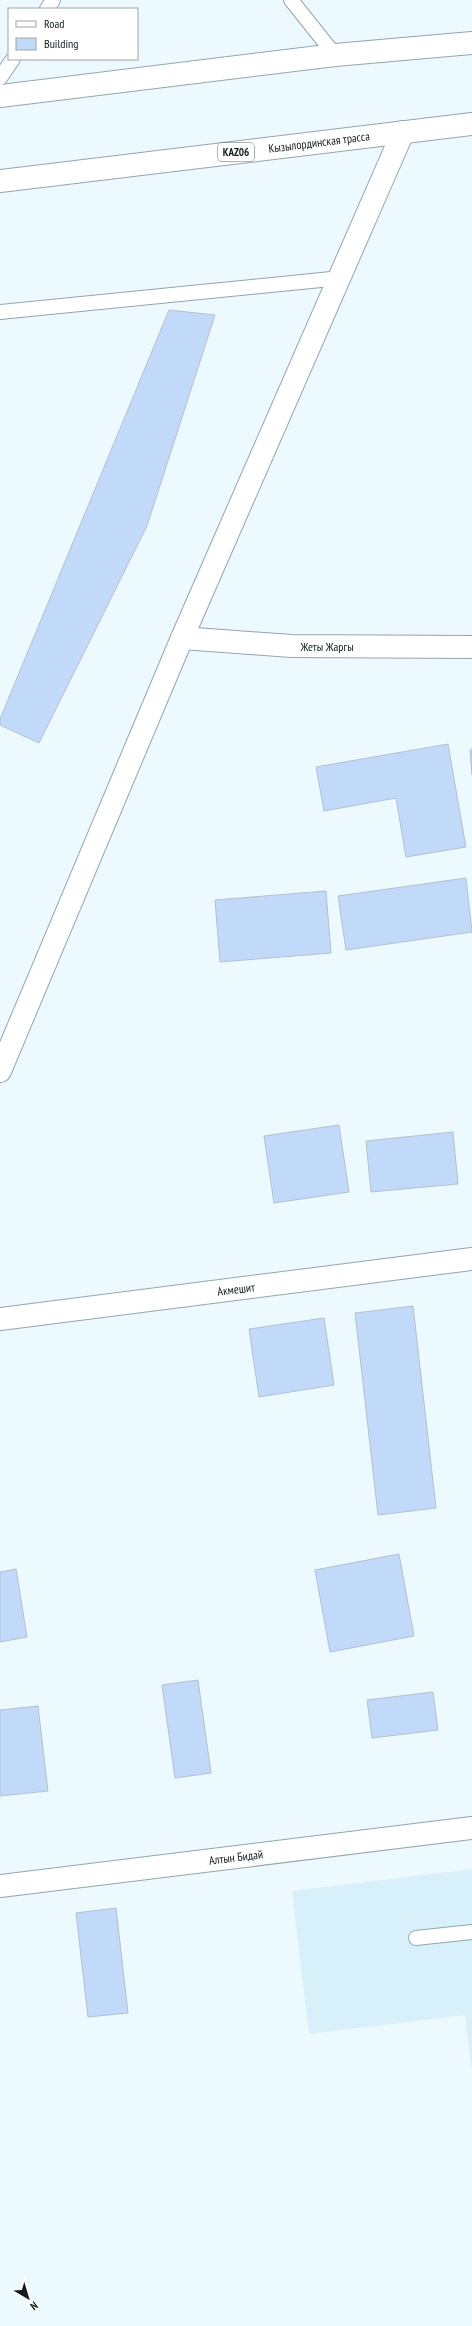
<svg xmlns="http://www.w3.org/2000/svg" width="472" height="2326" font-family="'PT Sans Narrow',sans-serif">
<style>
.built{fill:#d8f0f9}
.building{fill:#c1dafa;stroke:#b4c0d0}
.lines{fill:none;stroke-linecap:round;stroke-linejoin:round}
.lane-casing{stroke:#92a6ae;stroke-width:16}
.street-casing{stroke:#92a6ae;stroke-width:24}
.secondary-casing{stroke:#92a6ae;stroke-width:24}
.highway-casing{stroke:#92a6ae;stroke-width:24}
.lane{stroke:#fff;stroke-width:14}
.street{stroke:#fff;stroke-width:22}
.secondary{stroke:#fff;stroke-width:22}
.highway{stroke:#fff;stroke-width:22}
.labels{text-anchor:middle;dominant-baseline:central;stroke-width:4;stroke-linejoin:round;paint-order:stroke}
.shield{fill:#fff;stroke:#5a6062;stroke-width:1}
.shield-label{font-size:11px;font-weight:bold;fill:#141c1f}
.street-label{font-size:12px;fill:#141c1f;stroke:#fff}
</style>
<rect width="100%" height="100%" fill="#ecf9fe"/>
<path class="built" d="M472,1869V2073L465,2015L309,2034L292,1891Z"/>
<path class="building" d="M169,310L215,315L147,526L39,743L0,725V719Z
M448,744L466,847L406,857L396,798L324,811L316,767Z
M472,749V775L470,750Z
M466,878L472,932L346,950L338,896Z
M326,891L331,953L220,962L215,900Z
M339,1125L349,1192L274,1203L264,1136Z
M453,1132L458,1184L371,1192L366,1141Z
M413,1306L436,1508L378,1515L355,1313Z
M324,1318L334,1385L259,1397L249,1329Z
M399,1554L414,1636L330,1652L315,1570Z
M16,1569L27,1637L0,1642V1572Z
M198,1680L211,1773L175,1778L162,1685Z
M433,1692L438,1730L372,1738L367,1700Z
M38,1706L48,1791L0,1796V1710Z
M116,1908L128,2013L88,2017L76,1913Z"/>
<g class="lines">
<defs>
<path id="lane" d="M291,0L335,55
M47,9L53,0
M0,78L13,59
M0,312L341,278
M416,1938L472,1932"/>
<path id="street" d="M182,638L291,646L472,647
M0,1319L472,1259
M0,1886L472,1828"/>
<path id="secondary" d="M0,1071L182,638L403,132"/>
<path id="highway" d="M0,96L335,55L472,43
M0,181L472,124"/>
</defs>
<use href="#lane" class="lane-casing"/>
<use href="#street" class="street-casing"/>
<use href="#secondary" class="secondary-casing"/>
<use href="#highway" class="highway-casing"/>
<use href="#lane" class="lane"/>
<use href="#street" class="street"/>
<use href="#secondary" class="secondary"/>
<use href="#highway" class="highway"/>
</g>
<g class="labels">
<rect class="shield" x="218" y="143" width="36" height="18" rx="3"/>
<g class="shield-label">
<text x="236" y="152">KАZ06</text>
</g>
<g class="street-label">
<text transform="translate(319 142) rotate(-7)">Кызылординская трасса</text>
<text x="327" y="646">Жеты Жаргы</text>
<text transform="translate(236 1289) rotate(-7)">Акмешит</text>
<text transform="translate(236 1857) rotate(-7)">Алтын Бидай</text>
</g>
</g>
<rect x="8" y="8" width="130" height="52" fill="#ffffff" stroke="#a1a4a5"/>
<rect x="16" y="21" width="20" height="6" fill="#ffffff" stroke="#a1a4a5"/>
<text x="44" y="28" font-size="12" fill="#141c1f">Road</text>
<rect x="16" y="38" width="20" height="12" fill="#c1dafa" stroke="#a1a4a5"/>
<text x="44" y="48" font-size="12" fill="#141c1f">Building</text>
<g transform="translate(28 2298) rotate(142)" stroke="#ffffff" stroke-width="3" paint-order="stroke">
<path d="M0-3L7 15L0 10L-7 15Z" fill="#141c1f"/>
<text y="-6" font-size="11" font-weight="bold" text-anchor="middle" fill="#141c1f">N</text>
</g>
</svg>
